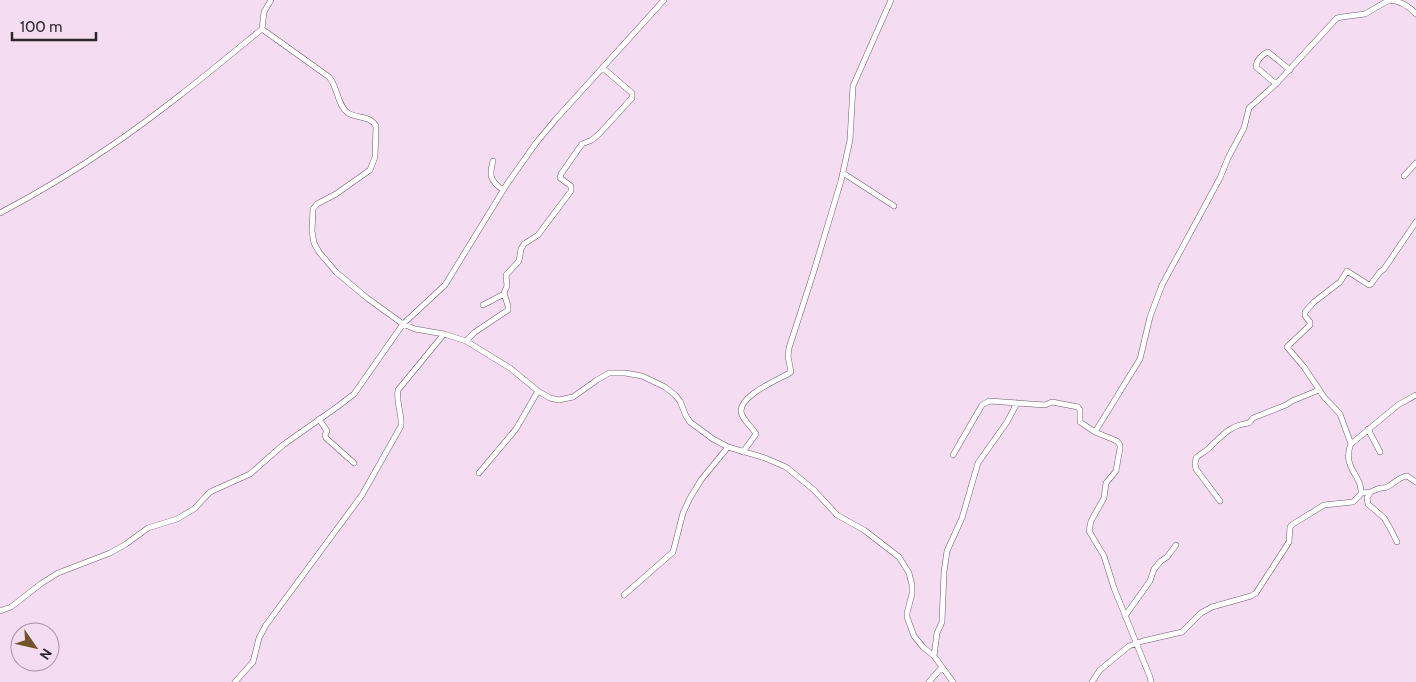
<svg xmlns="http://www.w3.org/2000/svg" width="1416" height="682" font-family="Cabin,sans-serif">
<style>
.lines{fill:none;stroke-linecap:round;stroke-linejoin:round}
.street-casing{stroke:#6e5b6c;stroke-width:6}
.street{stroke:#fff;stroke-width:5}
</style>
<rect width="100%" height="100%" fill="#f4ddf1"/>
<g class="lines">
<defs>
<path id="street" d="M262,29L264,12L271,0
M1276,84L1256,67C1256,61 1262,54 1268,52L1290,70
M493,161C489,175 490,181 503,190
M843,173L894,206
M1404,176L1416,163
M0,213C38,193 76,170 111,146C164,110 213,69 262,29L329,77C338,87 337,105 348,113C358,119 370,115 376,126L375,157L370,170L336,194L317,204L313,209L312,231L314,243L319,252L336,272L367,298L403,324L415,329L444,334L466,341L510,368L538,391L550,398L559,400L573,397L597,380L609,373H625L642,376L665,387L675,395L680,401L686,416L690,422L713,439L728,447L765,458L786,467L814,490L837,515L864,530L899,557L909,573L912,585V594L907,613V617L914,636L923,647L934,656L953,682
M483,305L504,294
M466,341L475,332L508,310V306L504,293L507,286L506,275L519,261L521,249L524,244L538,235L571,191V186L560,178L561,174L582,144L592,140L599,134L632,98V93L603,68
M319,419L327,431L325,435L326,438L354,463
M1368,429L1380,452
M1351,444L1340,414L1324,397L1304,367L1287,347L1310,325V322L1305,316V312L1314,302L1340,282L1347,271L1369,285L1371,284L1380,272L1384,269L1416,222
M743,452L756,434C752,427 745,422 742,415C734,398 777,380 788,374L791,372L788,356L789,348L813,274L841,181L850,140L853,86L891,0
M953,455L982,405L989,401L1045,405L1052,402L1078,407L1080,410V422L1095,432
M479,473L516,429L538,391
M1361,493C1374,493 1372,490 1381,488C1387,487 1384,489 1389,486C1396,482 1399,477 1407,476L1416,482
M1370,493L1367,498L1368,504L1384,518L1390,528L1397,542
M1220,501L1196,469L1195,464L1196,458C1200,454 1205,452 1209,448C1222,436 1230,425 1249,423L1253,418L1286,405L1292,401L1319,390
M624,595L673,552L683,513L690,498L701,480L728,447
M0,611L11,607L42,583L58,573L110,553L126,544L148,528L177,519L194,509L210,492L250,474L283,445L337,407L354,394L403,324L445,285L507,184L536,143L556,119L664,0
M1125,616L1150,581L1154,569L1161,561L1167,557L1176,545
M934,656L937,633L942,622L944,572L947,551L962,518L978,463L1007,422L1017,403
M235,682L253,662L259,638L266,625L362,495L401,426C402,414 396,402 398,390L444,334
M929,682L942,667
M1092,682L1100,670L1129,646L1143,641L1182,632L1201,613L1212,607L1251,596L1256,593L1289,542L1290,527L1293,524L1324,505L1353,502L1361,494C1363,476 1341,467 1351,444L1398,405L1416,395
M1151,682L1150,677L1114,588L1104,556L1089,531L1091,521L1104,498L1106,483L1116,471L1120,448V445L1117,441L1095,432L1140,359L1150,317L1162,285L1220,178L1228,158L1244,128L1249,108L1276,84L1337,18L1342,17L1365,14L1389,0C1400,1 1409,6 1416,14"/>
</defs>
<use href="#street" class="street-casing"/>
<use href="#street" class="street"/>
</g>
<g transform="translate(35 647) rotate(124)"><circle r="24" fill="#f4ddf1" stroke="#a594a3"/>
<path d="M0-4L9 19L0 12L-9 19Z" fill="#715428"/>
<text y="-8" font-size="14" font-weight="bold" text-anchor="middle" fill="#2e262d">N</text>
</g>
<path d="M12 32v8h84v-8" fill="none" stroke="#2e262d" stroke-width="2.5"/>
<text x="20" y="32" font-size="15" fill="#2e262d" stroke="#f4ddf1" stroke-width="4" paint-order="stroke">100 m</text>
</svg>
